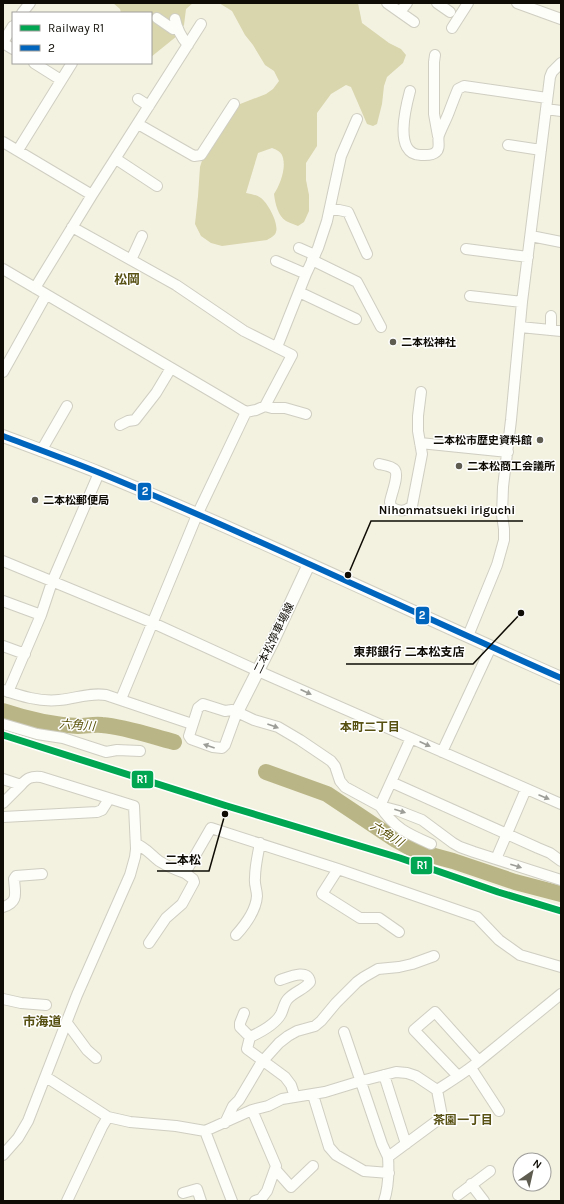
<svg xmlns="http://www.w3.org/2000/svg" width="564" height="1204" font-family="Karla,'Noto Sans JP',sans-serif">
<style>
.forest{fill:#d9d5ad}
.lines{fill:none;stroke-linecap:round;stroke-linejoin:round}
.river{stroke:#bab587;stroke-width:16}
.minor-casing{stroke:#cfcec1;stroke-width:12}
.major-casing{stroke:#cfcec1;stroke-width:14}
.minor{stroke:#fdfdfa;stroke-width:10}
.major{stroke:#fdfdfa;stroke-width:12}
.bus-1-casing{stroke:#fff;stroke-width:9}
.bus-1{stroke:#0065bd;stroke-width:6}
.rail-1-casing{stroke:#fff;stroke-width:10}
.rail-1{stroke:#00a651;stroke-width:7}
.oneway{fill:#9d9d98}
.poi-dot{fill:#5e5c51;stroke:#fff;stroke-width:1.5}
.labels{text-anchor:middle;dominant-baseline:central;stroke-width:3;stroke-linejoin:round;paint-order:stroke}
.poi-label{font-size:11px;font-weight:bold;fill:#0e0c04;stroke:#fff;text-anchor:start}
.street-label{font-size:11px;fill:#0e0c04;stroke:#fff}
.water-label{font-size:12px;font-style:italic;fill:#585006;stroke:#fff}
.neighbourhood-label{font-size:12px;font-weight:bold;fill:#585114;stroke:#fff}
.quarter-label{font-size:13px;font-weight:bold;fill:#585114;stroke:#fff}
.leader{fill:none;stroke:#0e0c04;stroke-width:1.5}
.callout-dot{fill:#0e0c04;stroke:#fff;stroke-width:1.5}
.callout-label{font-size:12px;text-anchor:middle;font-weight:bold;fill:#0e0c04;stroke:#fff;stroke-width:3;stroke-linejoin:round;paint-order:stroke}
.line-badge{stroke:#fff;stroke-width:1.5}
.badge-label{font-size:11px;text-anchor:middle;font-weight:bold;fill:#fff}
</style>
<rect width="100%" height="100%" fill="#f3f2e1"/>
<path class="forest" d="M113,3H193L186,9L184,25L177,36L151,57V13H121L120,9Z
M205,3H358L362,23L389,43L401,49L406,55L403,63L387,77L384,86L382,104L377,124L373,126L367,124L351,87L346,85L331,94L317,113V146L306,163V180L309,195V211L304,222L298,226C294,224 289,223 286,221C278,216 275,203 274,194C280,185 286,169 283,158C282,152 277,150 272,148L258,153L246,193C251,194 257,195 261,198C268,203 279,224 276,232C275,236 270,238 267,240L222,246L211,243L201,236L195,224L198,196L200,167L205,151L235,106L266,94L273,89L279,81L274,71L265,65L253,45L245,35L232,11L219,3Z"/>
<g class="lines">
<path class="river" d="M3,711C27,719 52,725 78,726C86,726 94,724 102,725C126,727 151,736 174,742
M266,772L327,794L396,840L416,851L453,861L515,882L561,894"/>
<defs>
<path id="minor" d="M387,3L414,22
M437,3L450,12
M517,3L561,19
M400,12L407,3
M22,13L30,3
M157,18L173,29H177
M175,19C177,29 181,37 188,45
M452,28L468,3
M3,42L13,26
M3,43L13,49
M435,55L434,62V114L438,136
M34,63L61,80
M410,91C406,106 393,155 421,155C425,155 432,156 436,152C441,148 437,140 439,135C442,127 446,120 449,112C452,104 455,96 458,89L464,86L547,98
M138,99L149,106
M546,109L561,111
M138,124L194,156L201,155L234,104
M3,142L92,195
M508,145L541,150
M18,150L72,63
M116,159L157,186
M330,208L348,212L367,254
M72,227L176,285L244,331L292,355L265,406
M531,236L561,242
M299,248L315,255
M466,249L528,257
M131,260L142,236
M312,260L357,282L381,327
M276,261L306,274
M3,269L246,412L197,515L121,699
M35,288L92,195L201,24
M299,292L356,319
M470,296L522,302
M520,327L561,331
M551,330V316
M277,347L306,274L318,248L327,221L341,156L357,119
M3,372L46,295
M246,412L256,410L265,406L272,408H285L306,414
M120,425L128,421L135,420L156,393L171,368
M420,443L508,452
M41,451L67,406
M379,464C384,465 392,466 395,470C399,476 391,495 390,502L391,507C399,512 405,512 412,506L422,454L418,431V416L421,392
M3,561L153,623L258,671L561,804
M3,601L41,615
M468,636L497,565L504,540V529L502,515L503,487L511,420L522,302L550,77L552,72L561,63
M3,646L25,654
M3,690C21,696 39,702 59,700C74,699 90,692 106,695L192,724
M8,692L41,615L52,582L99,473
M237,712L225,745L222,748L213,747L191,739L189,736L198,708L203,704L225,711L232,710L237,712L254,720L278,727L300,740L331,761L335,766L340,781L345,787L380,806L399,811L422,820L453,843L460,847L474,852L561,880
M3,724L37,734L63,738L106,752L117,750L140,751
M411,738L380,806C394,828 408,834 431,844
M442,752L491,647
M3,779L21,785C27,778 31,776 41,777L134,806L136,849L135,857L130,875L77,995L28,1121L18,1138L3,1155
M391,782L538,848L550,853L561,861
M3,803L21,785
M3,817L97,812L102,810L109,799
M136,844C145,847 151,855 159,861C167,866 176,870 185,873L211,828L338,869L477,917L499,940L520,955L561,967
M496,859L526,789
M338,869L322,894L360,918H379L399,932
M3,907C19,902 15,893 14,879L16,876L42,874
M236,935C246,924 256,911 257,896C257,890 254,884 255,878C255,866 258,854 260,843
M149,943L166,918L182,904L194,882L193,879L185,873
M280,980C289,977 308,968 310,982C304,990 293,992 287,1000C284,1004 283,1010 281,1014C275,1025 261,1032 250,1037L247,1049L285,1077L291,1085L295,1097
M3,999L21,1003L46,1005
M244,1013L240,1023V1027L250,1037
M67,1023L87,1050L96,1058
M344,1032L382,1144L388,1157
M479,1061L561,994
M471,1068L499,1111
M384,1075L406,1144
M46,1077L108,1117L130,1122L176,1126L205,1131L252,1110L268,1106L282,1099L325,1092L361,1081L396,1072L407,1073L416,1076L437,1090L442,1116L438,1120L388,1157C389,1172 389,1186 384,1201
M437,1090C451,1081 466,1072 479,1061L435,1012L414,1030L458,1076
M313,1095L329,1147L336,1155L364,1171L389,1173
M252,1110L276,1166L267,1191L261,1199L255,1201
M225,1123L233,1106L239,1100L261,1063L279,1043L288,1036L297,1031L315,1026L321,1021L336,1003L357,982L364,977L378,969L399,967L412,964L434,956
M205,1131L232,1201
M275,1169L291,1187L313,1166
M471,1184L484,1201
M183,1193L197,1189L201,1201
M458,1195L490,1171
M67,1201L102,1127L108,1117"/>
<path id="major" d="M3,436C35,448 68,460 100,473C256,537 407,610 561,678
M237,712L273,641L309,564"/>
</defs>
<use href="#minor" class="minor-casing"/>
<use href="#major" class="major-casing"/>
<use href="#minor" class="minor"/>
<use href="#major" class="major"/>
<defs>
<path id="bus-1" d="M3,436C35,448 68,460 100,473C256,537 407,610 561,678"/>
</defs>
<use href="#bus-1" class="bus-1-casing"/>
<use href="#bus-1" class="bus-1"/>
<defs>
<path id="rail-1" d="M3,735L227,806L400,858L498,892L561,911"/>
</defs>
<use href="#rail-1" class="rail-1-casing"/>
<use href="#rail-1" class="rail-1"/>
</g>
<defs><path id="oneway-solid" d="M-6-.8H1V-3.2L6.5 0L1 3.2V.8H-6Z"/></defs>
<g class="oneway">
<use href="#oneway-solid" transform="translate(306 692) rotate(24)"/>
<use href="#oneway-solid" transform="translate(273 726) rotate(20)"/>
<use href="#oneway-solid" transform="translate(425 744) rotate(24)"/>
<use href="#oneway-solid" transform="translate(209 746) rotate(-161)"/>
<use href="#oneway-solid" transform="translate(544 797) rotate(23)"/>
<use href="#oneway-solid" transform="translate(400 811) rotate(18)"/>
<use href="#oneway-solid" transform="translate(516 866) rotate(18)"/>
</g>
<g class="poi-dot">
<circle cx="393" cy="342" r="4"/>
<circle cx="540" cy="440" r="4"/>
<circle cx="459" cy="466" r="4"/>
<circle cx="35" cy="500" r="4"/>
</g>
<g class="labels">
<g class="poi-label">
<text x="401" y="342">二本松神社</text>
<text x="532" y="440" text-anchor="end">二本松市歴史資料館</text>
<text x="467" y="466">二本松商工会議所</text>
<text x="43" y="500">二本松郵便局</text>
</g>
<g class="street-label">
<text transform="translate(274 638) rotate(-64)">二本松停車場線</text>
</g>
<g class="water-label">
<text transform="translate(77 725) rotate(4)">六角川</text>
<text transform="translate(387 834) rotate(32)">六角川</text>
</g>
<g class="neighbourhood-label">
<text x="370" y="727">本町二丁目</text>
<text x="463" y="1120">茶園一丁目</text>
</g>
<g class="quarter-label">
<text x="127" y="279">松岡</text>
<text x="42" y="1021">市海道</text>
</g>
</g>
<path class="leader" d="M348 575L371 521H523M521 613L473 664H346M225 814L209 871H157"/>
<g class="callout-dot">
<circle cx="348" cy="575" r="4"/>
<circle cx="521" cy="613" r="4"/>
<circle cx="225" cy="814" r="4"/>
</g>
<g class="callout-label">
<text x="447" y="514">Nihonmatsueki iriguchi</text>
<text x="409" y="656">東邦銀行 二本松支店</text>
<text x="183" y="864">二本松</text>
</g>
<g class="line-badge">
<rect x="137" y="482" width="15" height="19" rx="4" fill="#0065bd"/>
<rect x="415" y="606" width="15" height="19" rx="4" fill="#0065bd"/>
<rect x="131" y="770" width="23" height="19" rx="4" fill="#00a651"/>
<rect x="410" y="856" width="23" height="19" rx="4" fill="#00a651"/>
</g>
<g class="badge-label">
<text x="145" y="495">2</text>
<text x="422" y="619">2</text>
<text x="142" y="783">R1</text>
<text x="422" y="869">R1</text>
</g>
<rect width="564" height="1204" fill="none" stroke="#0e0c04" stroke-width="8"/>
<rect x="12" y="12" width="140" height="52" fill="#ffffff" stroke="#9f9e9b"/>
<rect x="20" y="25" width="20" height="6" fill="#00a651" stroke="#9f9e9b"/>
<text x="48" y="32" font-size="12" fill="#0e0c04">Railway R1</text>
<rect x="20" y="45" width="20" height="6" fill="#0065bd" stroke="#9f9e9b"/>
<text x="48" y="52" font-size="12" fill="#0e0c04">2</text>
<g transform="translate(532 1172) rotate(34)"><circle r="19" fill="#ffffff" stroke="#9f9e9b"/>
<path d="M0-3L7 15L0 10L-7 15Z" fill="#5e5c51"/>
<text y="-6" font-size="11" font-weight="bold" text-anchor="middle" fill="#0e0c04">N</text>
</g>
</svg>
